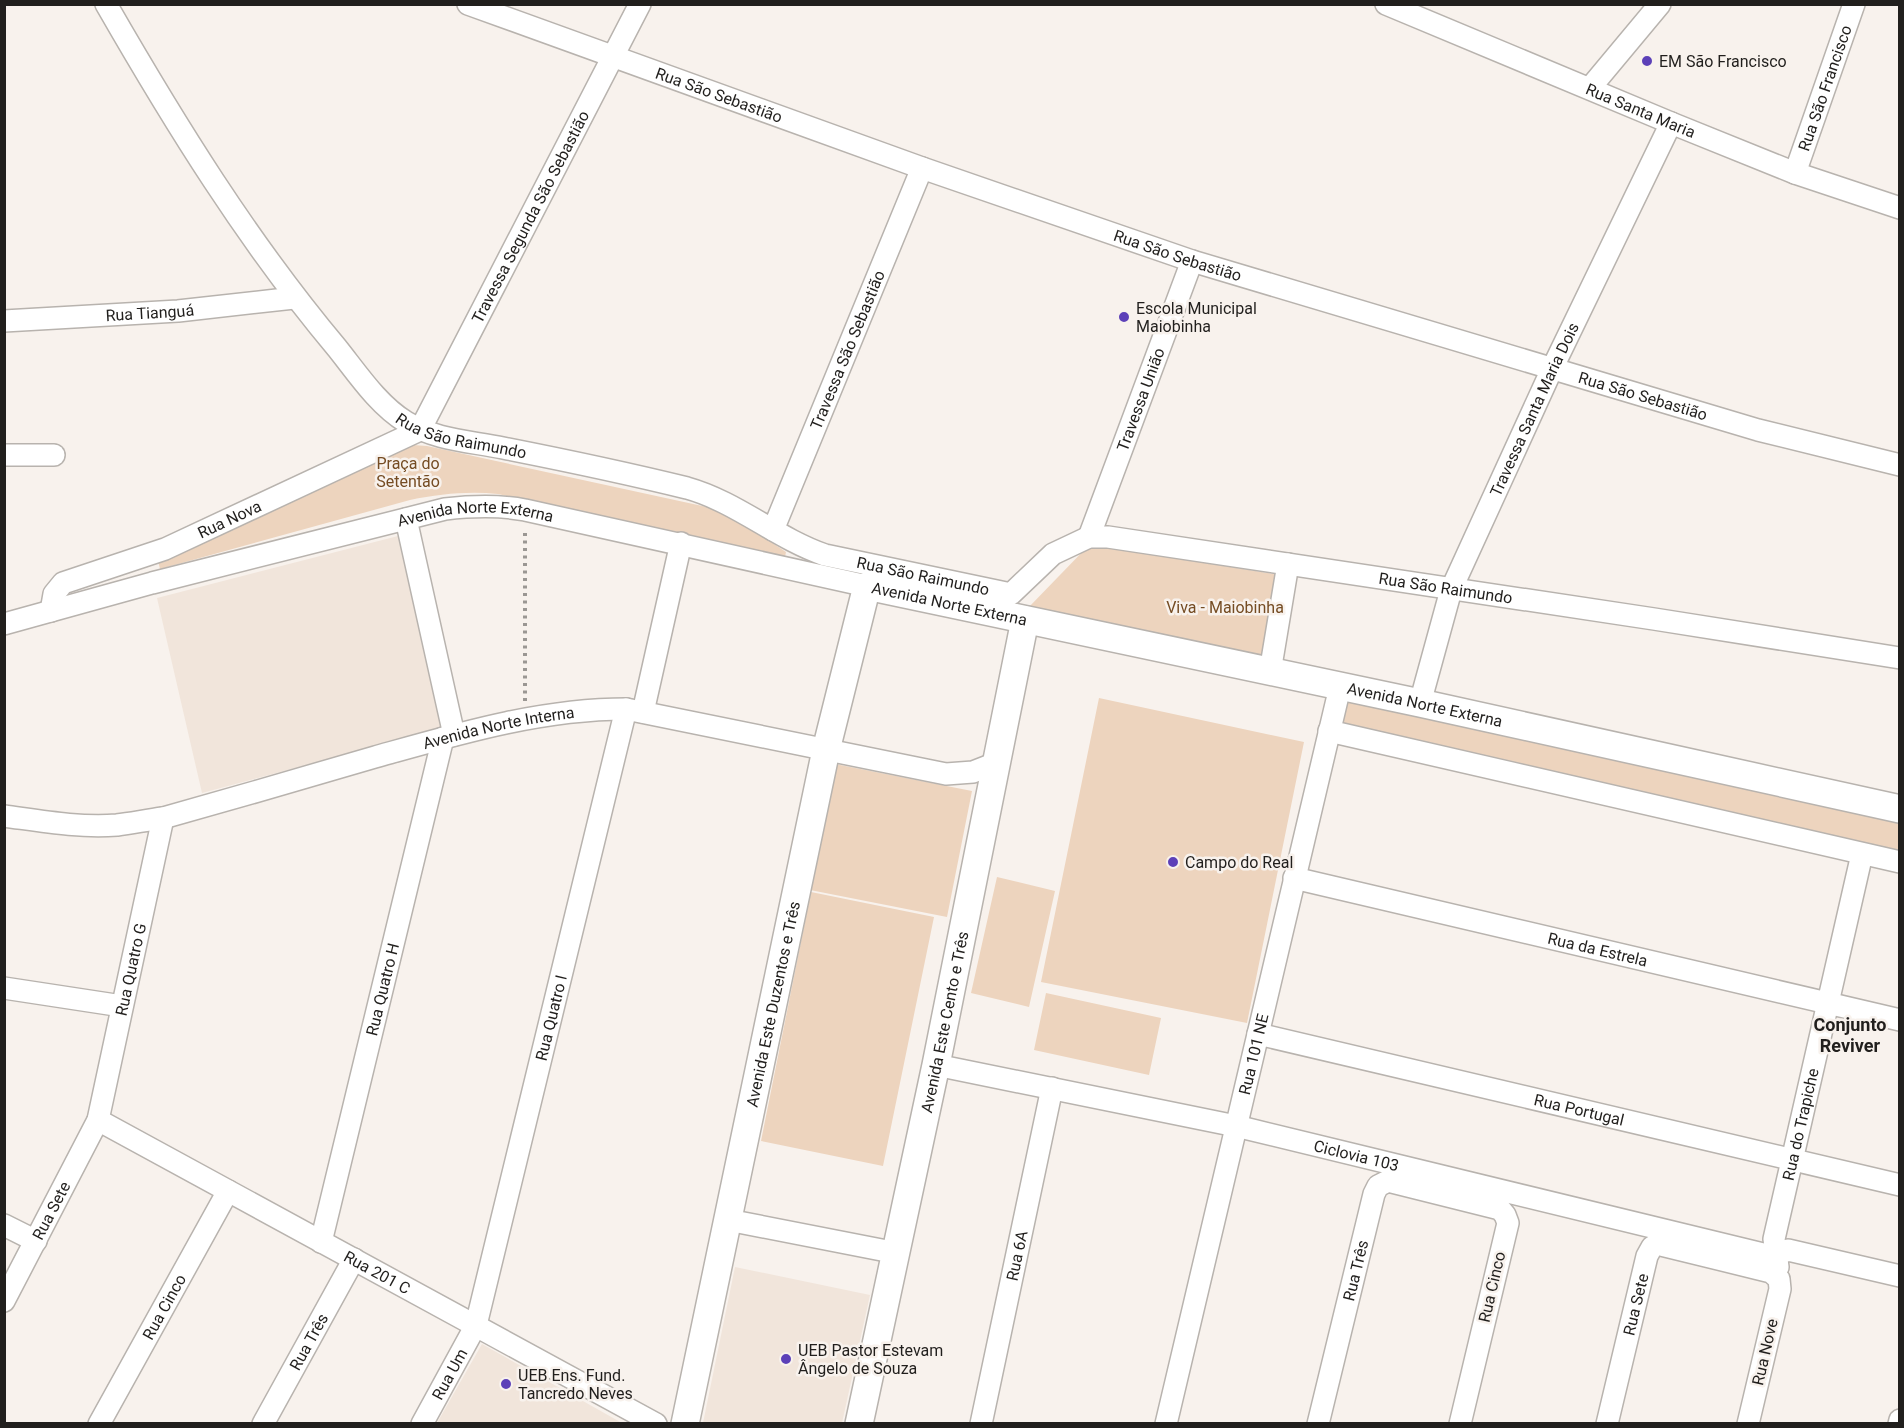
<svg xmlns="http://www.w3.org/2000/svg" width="1904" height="1428" font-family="Roboto,sans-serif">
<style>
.built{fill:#f1e5db}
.green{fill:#edd4be}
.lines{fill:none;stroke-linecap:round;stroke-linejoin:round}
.minor-casing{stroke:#b8b3ae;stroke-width:24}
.major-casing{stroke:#b8b3ae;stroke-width:30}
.path{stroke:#9b9793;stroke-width:4;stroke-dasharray:3 4.5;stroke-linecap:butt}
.minor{stroke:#fff;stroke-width:21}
.major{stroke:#fff;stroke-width:27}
.poi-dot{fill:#5c40b8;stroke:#f8f2ed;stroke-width:2}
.labels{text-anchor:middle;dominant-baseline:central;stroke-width:5;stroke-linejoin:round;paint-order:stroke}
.poi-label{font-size:16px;fill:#211f1d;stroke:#f8f2ed;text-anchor:start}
.street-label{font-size:16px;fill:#211f1d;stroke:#f8f2ed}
.park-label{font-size:16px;fill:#754c23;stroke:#f8f2ed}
.neighbourhood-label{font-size:18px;font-weight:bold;fill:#211f1d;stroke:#f8f2ed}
</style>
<rect width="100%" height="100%" fill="#f8f2ed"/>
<path class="built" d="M398,536L444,728L202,793L157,598Z
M735,1267L870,1295L842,1423H703Z
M482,1344L622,1423H437Z"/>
<path class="green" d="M413,445L427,446L707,507C736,518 760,535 786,552L785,557L498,494C468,491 440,494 410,500L160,569L158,561L402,446Z
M1090,544L1279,575L1265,657L1028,608Z
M1099,698L1304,742L1247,1023L1041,982Z
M1348,700L1899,820V854L1342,728Z
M830,763L972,791L947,917L805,889Z
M997,877L1055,891L1029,1007L971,993Z
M811,892L934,917L883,1166L761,1141Z
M1046,993L1161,1018L1149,1075L1034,1050Z"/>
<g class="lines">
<defs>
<g id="minor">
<path id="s1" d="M106,4C175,124 248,242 337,348C357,373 378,405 406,422C436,440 469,441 503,448C564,460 626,473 687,488C737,502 776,538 825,555L1011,594L1053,554L1089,537H1108L1654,619L1900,658"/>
<path id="s2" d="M468,4L922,168L1192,261L1758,430L1900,465"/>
<path id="s3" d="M1386,4L1671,123L1795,173L1900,208"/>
<path d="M1590,88L1660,4"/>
<path id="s4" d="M1795,173L1854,4"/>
<path id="s5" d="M4,321L178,311L294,298"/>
<path id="s6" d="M420,430L640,4"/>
<path d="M4,455H54"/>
<path d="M406,519L454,735"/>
<path id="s7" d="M773,530L922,168"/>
<path id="s8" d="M1089,537L1192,261"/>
<path id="s9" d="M51,611L54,594L63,583L165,549L420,430"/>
<path id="s10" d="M4,624L152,583L445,509C472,506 499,505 525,510L867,586"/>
<path d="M1270,672L1288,564"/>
<path id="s11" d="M1420,703L1451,590L1552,369L1671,123"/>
<path d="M643,712L681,543"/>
<path d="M1329,731L1900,862"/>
<path id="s12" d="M4,816C41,821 79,828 117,825C132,823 148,820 163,818C234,798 304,778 375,757C457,734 540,709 626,709L946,774L973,772L996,763"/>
<path id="s13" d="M1294,878L1900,1020"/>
<path d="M4,988L122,1006"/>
<path id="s14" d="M1258,1034L1900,1185"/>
<path id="s15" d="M936,1065L1236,1126L1767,1255H1776L1788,1250L1900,1276"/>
<path id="s16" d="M98,1120L656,1424"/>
<path d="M728,1220L897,1253"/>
<path d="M4,1225L36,1241"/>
<path id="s17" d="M321,1242L443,738"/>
<path id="s18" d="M1778,1267L1774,1239L1862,854"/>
<path id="s19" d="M4,1301L98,1120L163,818"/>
<path id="s20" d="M99,1424L228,1191"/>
<path id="s21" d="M263,1424L354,1259"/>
<path id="s22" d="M422,1424L476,1325L626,709"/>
<path id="s23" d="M981,1424L1052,1088"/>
<path id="s24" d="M1166,1424L1340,687"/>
<path id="s25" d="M1318,1424L1374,1194L1378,1186L1388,1181L1500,1209L1505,1215L1508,1223L1460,1424"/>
<path id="s26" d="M1607,1424L1647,1256L1652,1247L1657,1244L1771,1272L1779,1279L1780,1289L1748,1424"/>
<path d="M1899,1424L1900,1420"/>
</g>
<g id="major">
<path id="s27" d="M685,1424L826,750L867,586L1420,703L1900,809"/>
<path id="s28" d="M859,1424L936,1065L1025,620"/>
</g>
</defs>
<use href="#minor" class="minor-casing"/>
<use href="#major" class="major-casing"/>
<path class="path" d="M525,701V529"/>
<use href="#minor" class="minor"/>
<use href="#major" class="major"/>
</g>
<g class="poi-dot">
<circle cx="1647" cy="61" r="6"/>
<circle cx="1124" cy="317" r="6"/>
<circle cx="1173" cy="862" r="6"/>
<circle cx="786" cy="1359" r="6"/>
<circle cx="506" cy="1384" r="6"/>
</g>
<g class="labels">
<g class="poi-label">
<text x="1659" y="61">EM São Francisco</text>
<text x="1136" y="308">Escola Municipal<tspan x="1136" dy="18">Maiobinha</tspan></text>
<text x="1185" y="862">Campo do Real</text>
<text x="798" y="1350">UEB Pastor Estevam<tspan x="798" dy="18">Ângelo de Souza</tspan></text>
<text x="518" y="1375">UEB Ens. Fund.<tspan x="518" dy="18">Tancredo Neves</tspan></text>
</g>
<g class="street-label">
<text stroke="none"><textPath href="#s4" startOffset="90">Rua São Francisco</textPath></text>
<text stroke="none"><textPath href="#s2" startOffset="267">Rua São Sebastião</textPath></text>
<text stroke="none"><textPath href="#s3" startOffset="276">Rua Santa Maria</textPath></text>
<text stroke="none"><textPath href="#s6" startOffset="240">Travessa Segunda São Sebastião</textPath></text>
<text stroke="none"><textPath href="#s2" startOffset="753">Rua São Sebastião</textPath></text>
<text stroke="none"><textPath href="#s5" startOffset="146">Rua Tianguá</textPath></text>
<text stroke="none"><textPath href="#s7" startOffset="195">Travessa São Sebastião</textPath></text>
<text stroke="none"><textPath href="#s2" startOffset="1239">Rua São Sebastião</textPath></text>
<text stroke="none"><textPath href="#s8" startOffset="147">Travessa União</textPath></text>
<text stroke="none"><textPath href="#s11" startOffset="316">Travessa Santa Maria Dois</textPath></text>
<text stroke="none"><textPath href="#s1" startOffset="574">Rua São Raimundo</textPath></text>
<text stroke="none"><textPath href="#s9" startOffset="210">Rua Nova</textPath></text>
<text stroke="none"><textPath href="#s10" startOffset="486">Avenida Norte Externa</textPath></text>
<text stroke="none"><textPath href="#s1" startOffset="1060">Rua São Raimundo</textPath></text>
<text stroke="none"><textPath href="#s1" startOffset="1608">Rua São Raimundo</textPath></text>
<text stroke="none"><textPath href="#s27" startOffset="942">Avenida Norte Externa</textPath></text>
<text stroke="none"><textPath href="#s27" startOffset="1428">Avenida Norte Externa</textPath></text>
<text stroke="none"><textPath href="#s12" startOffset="508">Avenida Norte Interna</textPath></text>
<text stroke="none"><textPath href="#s13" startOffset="312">Rua da Estrela</textPath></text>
<text stroke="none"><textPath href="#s19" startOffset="358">Rua Quatro G</textPath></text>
<text stroke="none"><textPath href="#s17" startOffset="260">Rua Quatro H</textPath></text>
<text stroke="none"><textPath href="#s27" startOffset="429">Avenida Este Duzentos e Três</textPath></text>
<text stroke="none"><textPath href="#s22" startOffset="429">Rua Quatro I</textPath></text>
<text stroke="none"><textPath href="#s28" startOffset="411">Avenida Este Cento e Três</textPath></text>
<text stroke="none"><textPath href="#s24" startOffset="380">Rua 101 NE</textPath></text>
<text stroke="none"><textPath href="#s14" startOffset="330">Rua Portugal</textPath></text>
<text stroke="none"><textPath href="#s18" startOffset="146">Rua do Trapiche</textPath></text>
<text stroke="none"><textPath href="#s15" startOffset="430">Ciclovia 103</textPath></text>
<text stroke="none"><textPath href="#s19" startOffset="102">Rua Sete</textPath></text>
<text stroke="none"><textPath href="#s23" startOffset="172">Rua 6A</textPath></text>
<text stroke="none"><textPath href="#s25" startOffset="158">Rua Três</textPath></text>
<text stroke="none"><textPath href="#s16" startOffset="318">Rua 201 C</textPath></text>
<text transform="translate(1492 1287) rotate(-77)">Rua Cinco</text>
<text stroke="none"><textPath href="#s26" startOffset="123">Rua Sete</textPath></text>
<text stroke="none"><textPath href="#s20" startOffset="134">Rua Cinco</textPath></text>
<text stroke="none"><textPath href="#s21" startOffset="94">Rua Três</textPath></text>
<text transform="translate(1765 1352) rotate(-77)">Rua Nove</text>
<text stroke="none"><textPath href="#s22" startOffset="57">Rua Um</textPath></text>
</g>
<g class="park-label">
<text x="408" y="463">Praça do<tspan x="408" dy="18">Setentão</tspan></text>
<text x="1225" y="607">Viva - Maiobinha</text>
</g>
<g class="neighbourhood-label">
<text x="1850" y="1024">Conjunto<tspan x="1850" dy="21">Reviver</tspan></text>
</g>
</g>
<rect width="1904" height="1428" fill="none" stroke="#211f1d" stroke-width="12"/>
</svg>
